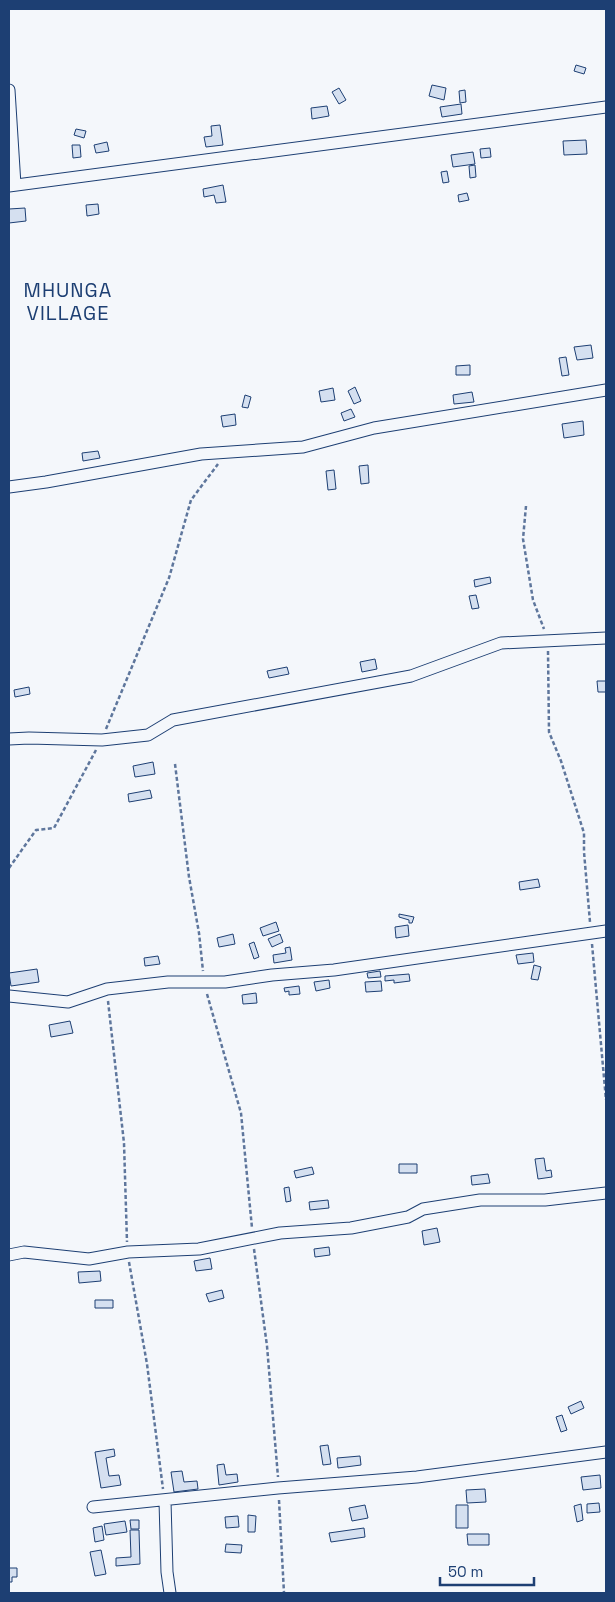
<svg xmlns="http://www.w3.org/2000/svg" width="615" height="1602" font-family="'Space Grotesk',sans-serif">
<style>
.building{fill:#d5e0f0;stroke:#1d3f73}
.lines{fill:none;stroke-linecap:round;stroke-linejoin:round}
.minor-casing{stroke:#1d3f73;stroke-width:13}
.path{stroke:#5e769c;stroke-width:2.5;stroke-dasharray:4 2.5;stroke-linecap:butt}
.minor{stroke:#f4f7fb;stroke-width:11}
.labels{text-anchor:middle;dominant-baseline:central;stroke-width:4;stroke-linejoin:round;paint-order:stroke}
.quarter-label{font-size:20px;letter-spacing:1px;fill:#1d3f73;stroke:#f4f7fb}
</style>
<rect width="100%" height="100%" fill="#f4f7fb"/>
<path class="building" d="M576,65L586,68L584,74L574,71Z
M432,85L446,88L444,100L429,96Z
M339,88L346,100L339,104L332,92Z
M465,90L466,102L460,103L459,91Z
M461,104L462,114L442,117L440,107Z
M327,106L329,116L312,119L311,108Z
M220,125L223,145L206,147L204,137L212,136L211,126Z
M76,129L86,131L84,138L74,135Z
M586,140L587,154L564,155L563,141Z
M107,142L109,151L96,153L94,145Z
M72,145H80L81,157L73,158Z
M490,148L491,157L481,158L480,149Z
M473,152L475,164L453,167L451,155Z
M475,165L476,177L470,178L469,166Z
M447,171L449,182L443,183L441,172Z
M223,185L226,202L216,203L214,195L204,197L203,189Z
M467,193L469,200L459,202L458,195Z
M98,204L99,214L87,216L86,205Z
M25,208L26,221L9,223V209Z
M591,345L593,358L577,360L574,347Z
M566,357L569,375L562,376L559,358Z
M470,365V375H456V366Z
M355,387L361,401L354,404L348,391Z
M333,388L335,400L321,402L319,391Z
M472,392L474,402L454,404L453,395Z
M245,395L251,397L248,408L242,407Z
M351,409L355,417L344,421L341,413Z
M235,414L236,425L223,427L221,416Z
M583,421L584,435L564,438L562,424Z
M98,451L100,458L83,461L82,453Z
M368,465L369,483L361,484L359,466Z
M334,470L336,489L328,490L326,471Z
M490,577L491,583L475,587L474,580Z
M476,595L479,608L472,609L469,596Z
M375,659L377,669L362,672L360,662Z
M287,667L289,674L269,678L267,671Z
M597,681H606V692H598Z
M29,687L30,694L15,697L14,690Z
M153,762L155,774L135,777L133,766Z
M150,790L152,798L129,802L128,794Z
M538,879L540,887L520,890L519,882Z
M399,914L414,917L412,923H409V920L399,917Z
M276,922L279,931L263,936L260,928Z
M408,925L409,936L396,938L395,927Z
M233,934L235,944L219,947L217,938Z
M280,934L283,942L272,947L268,939Z
M254,942L259,957L254,959L249,944Z
M290,947L292,960L274,963L273,955L286,953L285,948Z
M533,953L534,962L518,964L516,955Z
M158,956L160,964L145,966L144,958Z
M534,965L541,967L538,980L531,979Z
M37,969L39,982L11,986L9,973Z
M380,971L381,977L368,978L367,973Z
M409,974L410,981L394,983V980L385,981V976Z
M329,980L330,988L316,991L314,982Z
M381,981L382,991L366,992L365,982Z
M299,986L300,994L289,995V991L285,992L284,988Z
M256,993L257,1003L243,1004L242,995Z
M70,1021L73,1033L51,1037L49,1025Z
M544,1158L546,1171L551,1170L552,1177L538,1179L535,1159Z
M399,1164H417V1173H399Z
M312,1167L314,1174L296,1178L294,1171Z
M488,1174L490,1183L472,1185L471,1176Z
M289,1187L291,1201L286,1202L284,1188Z
M328,1200L329,1208L310,1210L309,1202Z
M437,1228L440,1242L424,1245L422,1231Z
M329,1247L330,1255L315,1257L314,1249Z
M210,1258L212,1269L196,1271L194,1261Z
M100,1271L101,1281L79,1283L78,1272Z
M222,1290L224,1298L209,1302L206,1294Z
M95,1300H113V1308H95Z
M581,1401L584,1408L571,1414L568,1407Z
M562,1415L567,1430L561,1432L556,1417Z
M328,1445L331,1464L323,1465L320,1446Z
M114,1449L115,1456L106,1458L109,1476L119,1475L121,1485L101,1488L95,1452Z
M360,1456L361,1465L338,1468L337,1458Z
M224,1464L226,1475L237,1474L238,1482L219,1485L217,1465Z
M182,1471L184,1482L197,1481L198,1489L174,1492L171,1472Z
M600,1475L601,1488L583,1490L581,1477Z
M485,1489L486,1502L467,1503L466,1490Z
M599,1503L600,1512L587,1513V1504Z
M581,1504L583,1520L577,1522L574,1506Z
M365,1505L368,1518L352,1521L349,1508Z
M456,1505H468V1528H456Z
M248,1515L256,1516L255,1532H248Z
M238,1516L239,1527L226,1528L225,1517Z
M130,1520H139V1529H131Z
M125,1521L127,1532L106,1535L104,1524Z
M102,1526L104,1540L95,1542L93,1528Z
M364,1528L365,1537L331,1542L329,1533Z
M130,1530H139L140,1564L116,1566V1558L131,1557Z
M467,1534H489V1545H468Z
M226,1544L242,1545L241,1553L225,1552Z
M101,1550L106,1574L95,1576L90,1552Z
M9,1568H17V1577H12V1582H9Z"/>
<g class="lines">
<defs>
<path id="minor" d="M9,90L15,185
M9,186L606,107
M9,487L46,482L201,454L303,447L374,428L606,390
M9,739L29,738L102,740L148,735L173,720L411,676L501,643L606,638
M9,996L68,1002L107,989L168,982H225L272,975L334,970L606,931
M9,1255L24,1252L89,1259L128,1252L199,1249L280,1233L351,1228L408,1217L423,1209L480,1200H545L606,1193
M165,1501L167,1572L170,1593
M93,1507L278,1488L417,1477L606,1452"/>
</defs>
<use href="#minor" class="minor-casing"/>
<path class="path" d="M526,506L523,539L533,600L544,629
M548,651L549,732L561,761L584,833V852L590,922
M106,729L169,578L191,500L218,464
M175,764L189,877L199,933L203,971
M9,868L36,830L54,828L96,750
M592,944L606,1100
M207,994L241,1113L252,1228
M108,1001L124,1143L127,1242
M254,1249L267,1346L278,1477
M129,1262L147,1364L163,1489
M279,1500L284,1593"/>
<use href="#minor" class="minor"/>
</g>
<g class="labels">
<g class="quarter-label">
<text x="68" y="290">MHUNGA<tspan x="68" dy="23">VILLAGE</tspan></text>
</g>
</g>
<rect width="615" height="1602" fill="none" stroke="#1d3f73" stroke-width="20"/>
<path d="M440 1577v8h94v-8" fill="none" stroke="#1d3f73" stroke-width="2.5"/>
<text x="448" y="1577" font-size="15" fill="#1d3f73" stroke="#f4f7fb" stroke-width="4" paint-order="stroke">50 m</text>
</svg>
